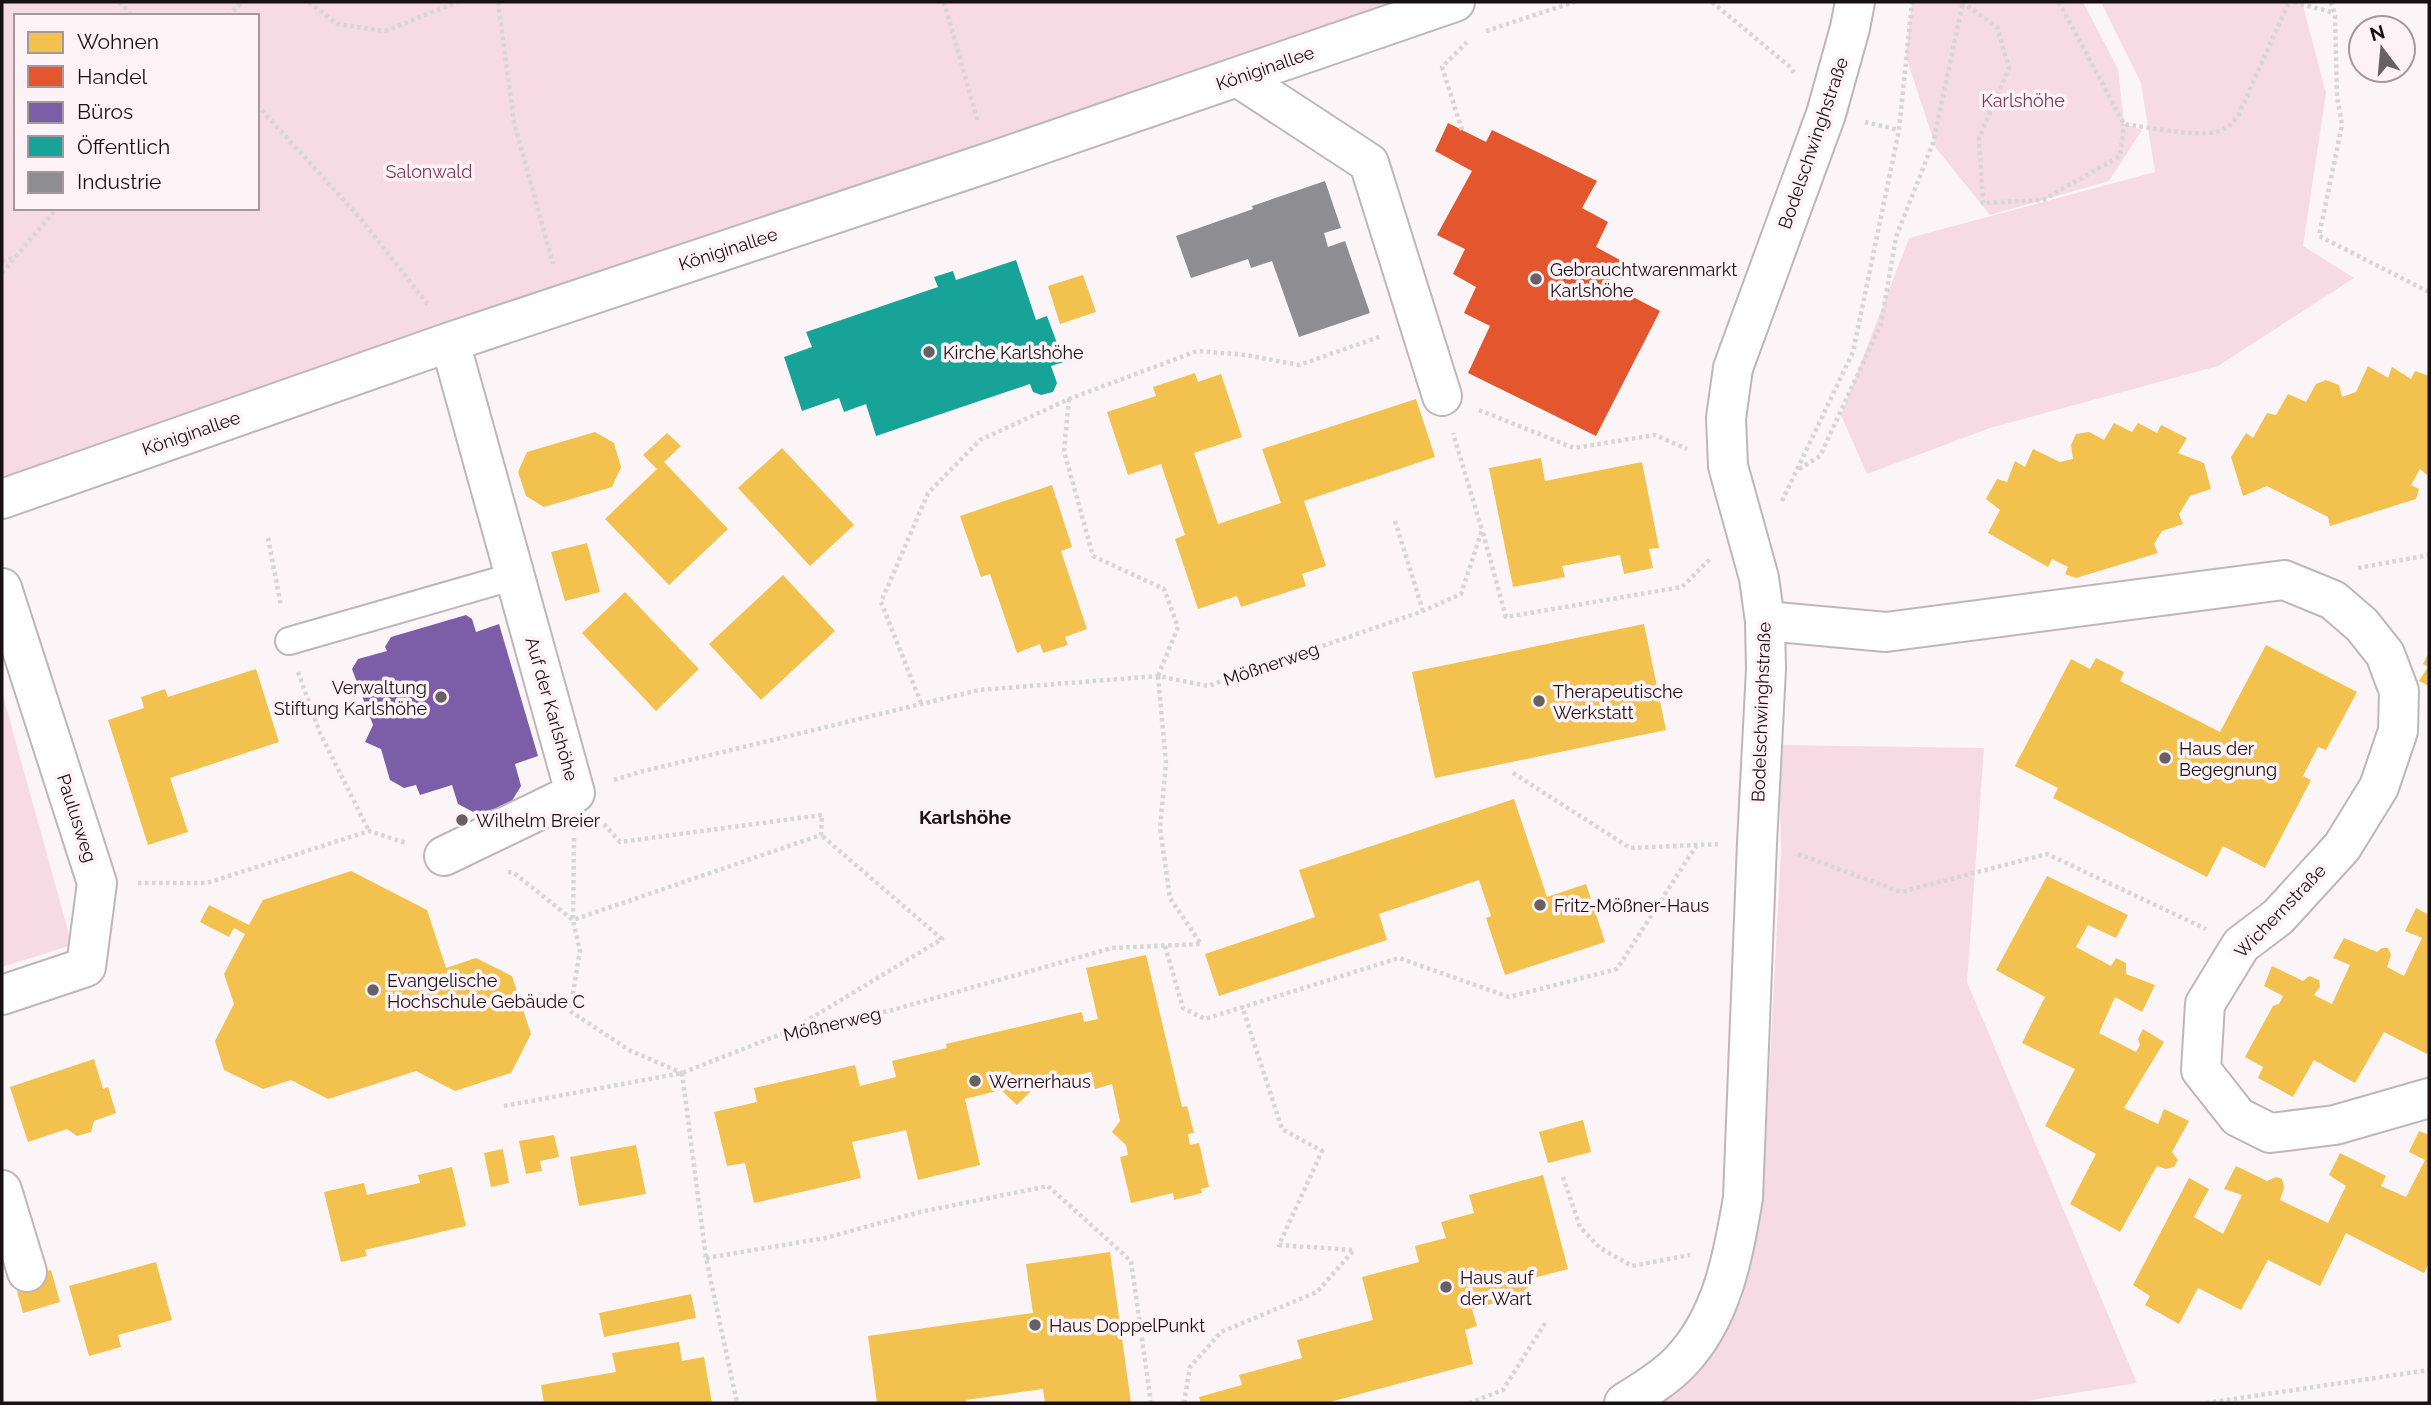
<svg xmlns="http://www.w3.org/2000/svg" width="2431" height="1405" font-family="Raleway,sans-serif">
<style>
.green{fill:#f6dae4;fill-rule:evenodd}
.homes{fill:#f2c14e}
.shops{fill:#e4572e}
.offices{fill:#7b5ea7}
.public{fill:#17a398}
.industry{fill:#8d8d92}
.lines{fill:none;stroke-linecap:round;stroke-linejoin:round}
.service-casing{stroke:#beb7b9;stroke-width:30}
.pedestrian-casing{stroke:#beb7b9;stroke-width:42}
.minor-casing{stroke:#beb7b9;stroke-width:42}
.path{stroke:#d7d6d6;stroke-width:4.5;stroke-dasharray:3.5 3.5;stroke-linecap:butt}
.service{stroke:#fffefe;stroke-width:26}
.pedestrian{stroke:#fffefe;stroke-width:38}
.minor{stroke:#fffefe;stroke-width:38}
.poi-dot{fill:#686163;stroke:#fff2f6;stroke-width:2.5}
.labels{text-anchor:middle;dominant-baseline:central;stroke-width:7;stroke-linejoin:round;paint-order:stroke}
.street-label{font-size:18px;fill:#181113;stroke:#fff2f6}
.park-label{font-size:18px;fill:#783c54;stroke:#fff2f6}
.poi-label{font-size:18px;fill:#181113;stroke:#fff2f6;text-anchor:start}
.neighbourhood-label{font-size:19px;font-weight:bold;fill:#181113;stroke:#fff2f6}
</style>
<rect width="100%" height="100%" fill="#fcf5f7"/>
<path class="green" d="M2,2H1431L2,491ZM16,16H257V208H16Z
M1912,2H2083L2118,69L2124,124L2142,130L2109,181L1990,215L1936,148L1906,56Z
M2101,2H2302L2326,93L2303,246L2354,278L2218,366L1990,428L1867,474L1841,415L1909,238L2155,172L2141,83Z
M2,692L72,945L2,967Z
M1779,745L1984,748L1967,982L2137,1383L2014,1403H1643L1706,1359L1742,1299L1763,1197L1781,848Z"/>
<path class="homes" d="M1083,275L1096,312L1060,324L1048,286Z
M2368,366L2388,378L2392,367L2411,379L2415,371L2429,376V470L2427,475L2420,469L2411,485L2419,489L2416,499L2330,526L2328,517L2267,486L2243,496L2231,457L2246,433L2253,438L2267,413L2276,415L2288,394L2306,402L2316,384L2326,380L2339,385L2342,397L2356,392Z
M1195,373L1198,382L1221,374L1242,437L1194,453L1218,524L1281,503L1262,449L1416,399L1435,457L1304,501L1326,566L1302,574L1306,586L1241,607L1237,596L1198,609L1175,539L1185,535L1161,464L1128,475L1107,412L1156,396L1153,387Z
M2114,423L2132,432L2138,423L2157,433L2161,425L2187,438L2178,453L2204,463L2211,489L2190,496L2179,514L2183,524L2162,531L2154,544L2158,553L2076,578L2065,574L2068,567L2052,559L2048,567L1988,533L2000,510L1986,499L1997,479L2007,482L2015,461L2025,467L2033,449L2060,462L2073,459L2071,445L2076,434L2089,432L2104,440Z
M595,432L614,443L621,467L612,487L544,507L526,496L518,472L527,452Z
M667,433L681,446L664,462L728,529L669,585L605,519L657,469L643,455Z
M782,448L854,525L810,566L738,488Z
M1541,458L1545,481L1642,462L1659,548L1649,549L1653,568L1624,574L1620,555L1562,566L1565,577L1513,587L1489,468Z
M1052,485L1072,547L1061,551L1087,629L1065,637L1068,645L1043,653L1040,644L1017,653L990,574L981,577L960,516Z
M587,543L600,592L565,601L551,552Z
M783,575L835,631L761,700L709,644Z
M625,592L699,669L656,711L582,633Z
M1644,624L1666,730L1435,778L1412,672Z
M2266,645L2357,692L2326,750L2318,747L2303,776L2311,780L2265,868L2223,846L2207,877L2053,798L2058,788L2015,766L2071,659L2090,669L2096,658L2124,672L2120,681L2220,732Z
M2429,652V686L2419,681L2428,667L2423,664Z
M256,669L279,742L170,778L188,832L148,845L108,720L144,708L141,697L165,689L168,697Z
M1514,799L1547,897L1586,884L1605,942L1505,975L1486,918L1491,916L1479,880L1379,914L1387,940L1219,996L1205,954L1315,917L1299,870Z
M351,871L427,910L446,968L476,958L512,976L531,1034L511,1073L455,1091L416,1071L328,1099L291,1080L263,1089L224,1070L215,1041L234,1004L224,974L245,934L234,928L229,937L200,922L209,905L249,925L263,900Z
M2047,876L2128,915L2116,938L2088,925L2076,947L2111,966L2116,958L2126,963V974L2155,985L2142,1012L2115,997L2099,1033L2136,1052L2140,1045L2138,1039L2143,1029L2164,1042L2124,1108L2158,1124L2164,1109L2189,1121L2172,1152L2178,1160L2174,1167L2166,1169L2157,1166L2120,1232L2070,1204L2096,1154L2045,1126L2075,1069L2022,1043L2045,997L1996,970Z
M2416,908L2429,915V1050L2427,1054L2384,1032L2355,1083L2314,1060L2293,1097L2258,1078L2263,1067L2245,1057L2273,1006L2279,1004L2283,996L2264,986L2272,966L2303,981L2309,976L2319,980L2320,987L2314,995L2332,1004L2350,965L2333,958L2344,938L2377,952L2382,948H2388L2391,955L2387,967L2404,976L2422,938L2405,931Z
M1146,955L1182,1107L1187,1106L1194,1133L1188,1134L1190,1145L1199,1143L1209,1187L1201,1189L1202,1193L1174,1200L1173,1193L1131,1203L1120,1157L1128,1155L1126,1145L1112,1132L1120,1121L1112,1084L1095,1089L1091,1072L1037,1085L1017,1105L1001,1090L965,1099L980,1165L918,1180L906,1130L852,1142L861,1178L754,1203L745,1163L727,1166L714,1112L757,1102L754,1088L855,1065L860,1086L896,1077L892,1061L947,1048L946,1044L1082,1012L1084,1022L1098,1019L1086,968Z
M94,1059L103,1089L108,1087L116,1113L94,1121L91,1132L77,1136L67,1129L28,1142L10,1087Z
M1583,1120L1591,1152L1548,1163L1539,1132Z
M2419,1131L2429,1135V1263L2424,1273L2346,1233L2320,1286L2268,1260L2241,1310L2198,1288L2179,1324L2145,1305L2150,1296L2133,1285L2189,1178L2209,1189L2194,1217L2223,1234L2242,1195L2224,1189L2236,1166L2267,1181L2276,1177L2282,1179L2284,1188L2280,1200L2328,1223L2346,1186L2329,1175L2340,1153L2386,1176L2381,1186L2406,1197L2425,1160L2409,1152Z
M554,1135L559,1157L540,1161L542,1171L526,1174L519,1141Z
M636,1145L646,1194L579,1206L570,1157Z
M503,1149L509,1183L491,1187L484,1153Z
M452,1167L466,1226L365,1250L367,1256L341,1262L324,1192L364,1183L367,1195L420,1183L418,1175Z
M1543,1175L1568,1269L1526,1280L1530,1294L1472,1309L1477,1326L1465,1330L1473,1364L1326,1403H1201L1199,1397L1242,1385L1239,1375L1302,1358L1297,1340L1373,1320L1362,1277L1419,1262L1415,1246L1446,1238L1441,1222L1474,1213L1469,1195Z
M1110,1252L1131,1403H1045L1043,1389L966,1400V1403H877L868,1336L1033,1313L1026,1264Z
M156,1262L172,1320L118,1335L121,1347L89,1356L69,1286Z
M51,1270L60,1302L23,1313L14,1280Z
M691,1294L696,1318L604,1337L599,1313Z
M679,1342L682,1361L704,1357L712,1403H544L541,1385L616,1372L612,1353Z"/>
<path class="shops" d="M1448,123L1486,142L1492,130L1597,181L1582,208L1608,222L1596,247L1620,260L1608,284L1660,311L1596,436L1468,373L1490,326L1464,313L1476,287L1453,274L1465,249L1437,235L1472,171L1435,151Z"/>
<path class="offices" d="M466,615L472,619L476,632L499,624L538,756L515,764L521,786L510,804L477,814L458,804L452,785L420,795L416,785L404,788L390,780L381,749L365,742L373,725L352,669L358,659L387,651L385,647L391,637Z"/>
<path class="public" d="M1016,260L1036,320L1047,316L1064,362L1051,366L1057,383L1053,392L1041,395L1033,392L1030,384L876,436L866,404L844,412L839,398L802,411L784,357L812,347L806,332L938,287L934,277L953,271L956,280Z"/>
<path class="industry" d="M1325,181L1341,228L1324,233L1328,247L1345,241L1370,313L1299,337L1272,261L1251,268L1248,259L1191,278L1176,236L1253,209L1252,206Z"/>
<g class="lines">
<defs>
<path id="service" d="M289,641L515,576"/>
<path id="pedestrian" d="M1239,78L1369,163L1442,396"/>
<path id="minor" d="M2,499L450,342L990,162L1455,2
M2,588L97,883L86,967L2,995
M1765,621L1886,632L2284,580L2333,600L2362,625L2385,654L2399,691L2398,731L2379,787L2342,847L2278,917L2241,945L2205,1004L2201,1070L2238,1117L2270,1133L2335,1125L2429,1098
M444,856L575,793L450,342
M2,1190L27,1272
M1624,1403C1643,1391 1665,1378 1680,1362C1723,1317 1733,1256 1743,1198L1757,843L1766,669L1765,621L1759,578L1728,466L1726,418L1733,368L1826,114L1850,28L1855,2"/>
</defs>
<use href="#service" class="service-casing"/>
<use href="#pedestrian" class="pedestrian-casing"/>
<use href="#minor" class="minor-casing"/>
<path class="path" d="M119,2L132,16
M309,2L337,24L385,31L458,2
M498,2L514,122L553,264
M944,2L978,122
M1712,2L1789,66L1796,75
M1962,2L1997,27L2009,68L1979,138L1983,203L2043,200L2120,156L2124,124
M2059,2L2124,124C2148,127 2194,137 2216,132C2226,130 2232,123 2238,116L2289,2
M2294,2L2334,13
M2331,2L2335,14L2337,96L2342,125L2319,236L2429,292
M228,16L242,2
M1486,31L1574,2
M257,105L361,219L429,306
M1865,122L1899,130
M1462,130L1442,67L1467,42
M2,261L14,258
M2,273L57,208
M1069,399L1064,451L1093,556L1164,589L1178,627L1158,676
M1479,410L1574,448L1655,435L1687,449
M1799,469L1820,456L1881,324L1896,237L1933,143L1963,2
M1782,501L1853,352L1899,130L1912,2
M1395,521L1423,611
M1483,533L1506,617L1682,587L1710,559
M268,538L281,606
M2358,568L2429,555
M298,672L320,733L369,831
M921,703L881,602L928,493L980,440L1069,399L1197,351L1246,355L1299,365L1382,336
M1513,773L1630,848L1718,844
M614,780L640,772L979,690L1158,676L1208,686L1423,611L1461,594L1482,530L1453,433
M574,838L573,920L580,951L570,1011L629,1050L682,1073
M1798,854L1901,892L2047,854L2206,929
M508,872L514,873L573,920L821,835L822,815L620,842L602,822
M138,883H207L369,831L406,843
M1165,946L1183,1008L1205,1019L1399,958L1509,997L1617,969L1696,846
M798,1026L942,939L821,835
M682,1073L706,1258L737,1403
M504,1106L682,1073L794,1029L889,1011L1112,948L1201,944L1170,898L1160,828L1166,763L1158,676
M1563,1177L1580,1227L1600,1248L1632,1266L1690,1255
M706,1258L825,1238L920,1212L1048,1186L1131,1261L1151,1403
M1184,1403L1190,1367L1221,1332L1317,1292L1354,1250L1279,1245L1322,1151L1282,1129L1242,1006
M1469,1403L1503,1390L1547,1320
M2206,1403L2429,1370"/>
<use href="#service" class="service"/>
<use href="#pedestrian" class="pedestrian"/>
<use href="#minor" class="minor"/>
</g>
<g class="poi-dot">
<circle cx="1536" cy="279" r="7"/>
<circle cx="929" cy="352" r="7"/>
<circle cx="441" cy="697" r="7"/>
<circle cx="1539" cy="701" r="7"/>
<circle cx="2165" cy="758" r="7"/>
<circle cx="462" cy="820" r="7"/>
<circle cx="1540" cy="905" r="7"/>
<circle cx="373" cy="990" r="7"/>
<circle cx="975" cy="1081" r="7"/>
<circle cx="1446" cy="1287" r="7"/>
<circle cx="1035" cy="1325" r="7"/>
</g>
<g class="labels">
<g class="street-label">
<text transform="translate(1265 68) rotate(-19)">Königinallee</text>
<text transform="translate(1813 143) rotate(-71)">Bodelschwinghstraße</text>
<text transform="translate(728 249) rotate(-18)">Königinallee</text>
<text transform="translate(191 433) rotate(-19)">Königinallee</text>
<text transform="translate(1271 664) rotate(-19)">Mößnerweg</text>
<text transform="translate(552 709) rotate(74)">Auf der Karlshöhe</text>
<text transform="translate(1761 712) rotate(-88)">Bodelschwinghstraße</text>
<text transform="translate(77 818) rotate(72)">Paulusweg</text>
<text transform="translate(2280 911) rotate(-46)">Wichernstraße</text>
<text transform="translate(832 1024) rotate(-13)">Mößnerweg</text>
</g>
<g class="park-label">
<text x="2023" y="100">Karlshöhe</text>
<text x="429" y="171">Salonwald</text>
</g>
<g class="poi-label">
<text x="1550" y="269">Gebrauchtwarenmarkt<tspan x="1550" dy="21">Karlshöhe</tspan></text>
<text x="943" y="352">Kirche Karlshöhe</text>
<text x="427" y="687" text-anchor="end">Verwaltung<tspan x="427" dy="21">Stiftung Karlshöhe</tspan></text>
<text x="1553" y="691">Therapeutische<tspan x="1553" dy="21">Werkstatt</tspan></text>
<text x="2179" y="748">Haus der<tspan x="2179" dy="21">Begegnung</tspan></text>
<text x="476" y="820">Wilhelm Breier</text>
<text x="1554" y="905">Fritz-Mößner-Haus</text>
<text x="387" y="980">Evangelische<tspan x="387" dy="21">Hochschule Gebäude C</tspan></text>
<text x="989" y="1081">Wernerhaus</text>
<text x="1460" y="1277">Haus auf<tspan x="1460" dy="21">der Wart</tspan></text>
<text x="1049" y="1325">Haus DoppelPunkt</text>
</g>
<g class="neighbourhood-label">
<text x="965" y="817">Karlshöhe</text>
</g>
</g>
<rect width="2431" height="1405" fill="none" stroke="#181113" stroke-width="7"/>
<rect x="14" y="14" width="245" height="196" fill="#fff2f6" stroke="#a3989b" stroke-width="2"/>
<rect x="28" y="32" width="35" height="21" fill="#f2c14e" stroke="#a3989b" stroke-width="2"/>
<text x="77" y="49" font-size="21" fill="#181113">Wohnen</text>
<rect x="28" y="66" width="35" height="21" fill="#e4572e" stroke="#a3989b" stroke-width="2"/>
<text x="77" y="84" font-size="21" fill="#181113">Handel</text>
<rect x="28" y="102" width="35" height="21" fill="#7b5ea7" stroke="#a3989b" stroke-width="2"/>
<text x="77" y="119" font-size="21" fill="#181113">Büros</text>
<rect x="28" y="136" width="35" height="21" fill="#17a398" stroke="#a3989b" stroke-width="2"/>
<text x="77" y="154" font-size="21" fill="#181113">Öffentlich</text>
<rect x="28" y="172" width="35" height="21" fill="#8d8d92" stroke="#a3989b" stroke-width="2"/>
<text x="77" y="189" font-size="21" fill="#181113">Industrie</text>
<g transform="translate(2382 49) rotate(344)"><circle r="33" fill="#fff2f6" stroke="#a3989b" stroke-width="2"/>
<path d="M0-5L12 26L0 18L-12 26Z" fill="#686163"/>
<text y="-10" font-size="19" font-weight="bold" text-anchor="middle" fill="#181113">N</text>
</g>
</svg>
